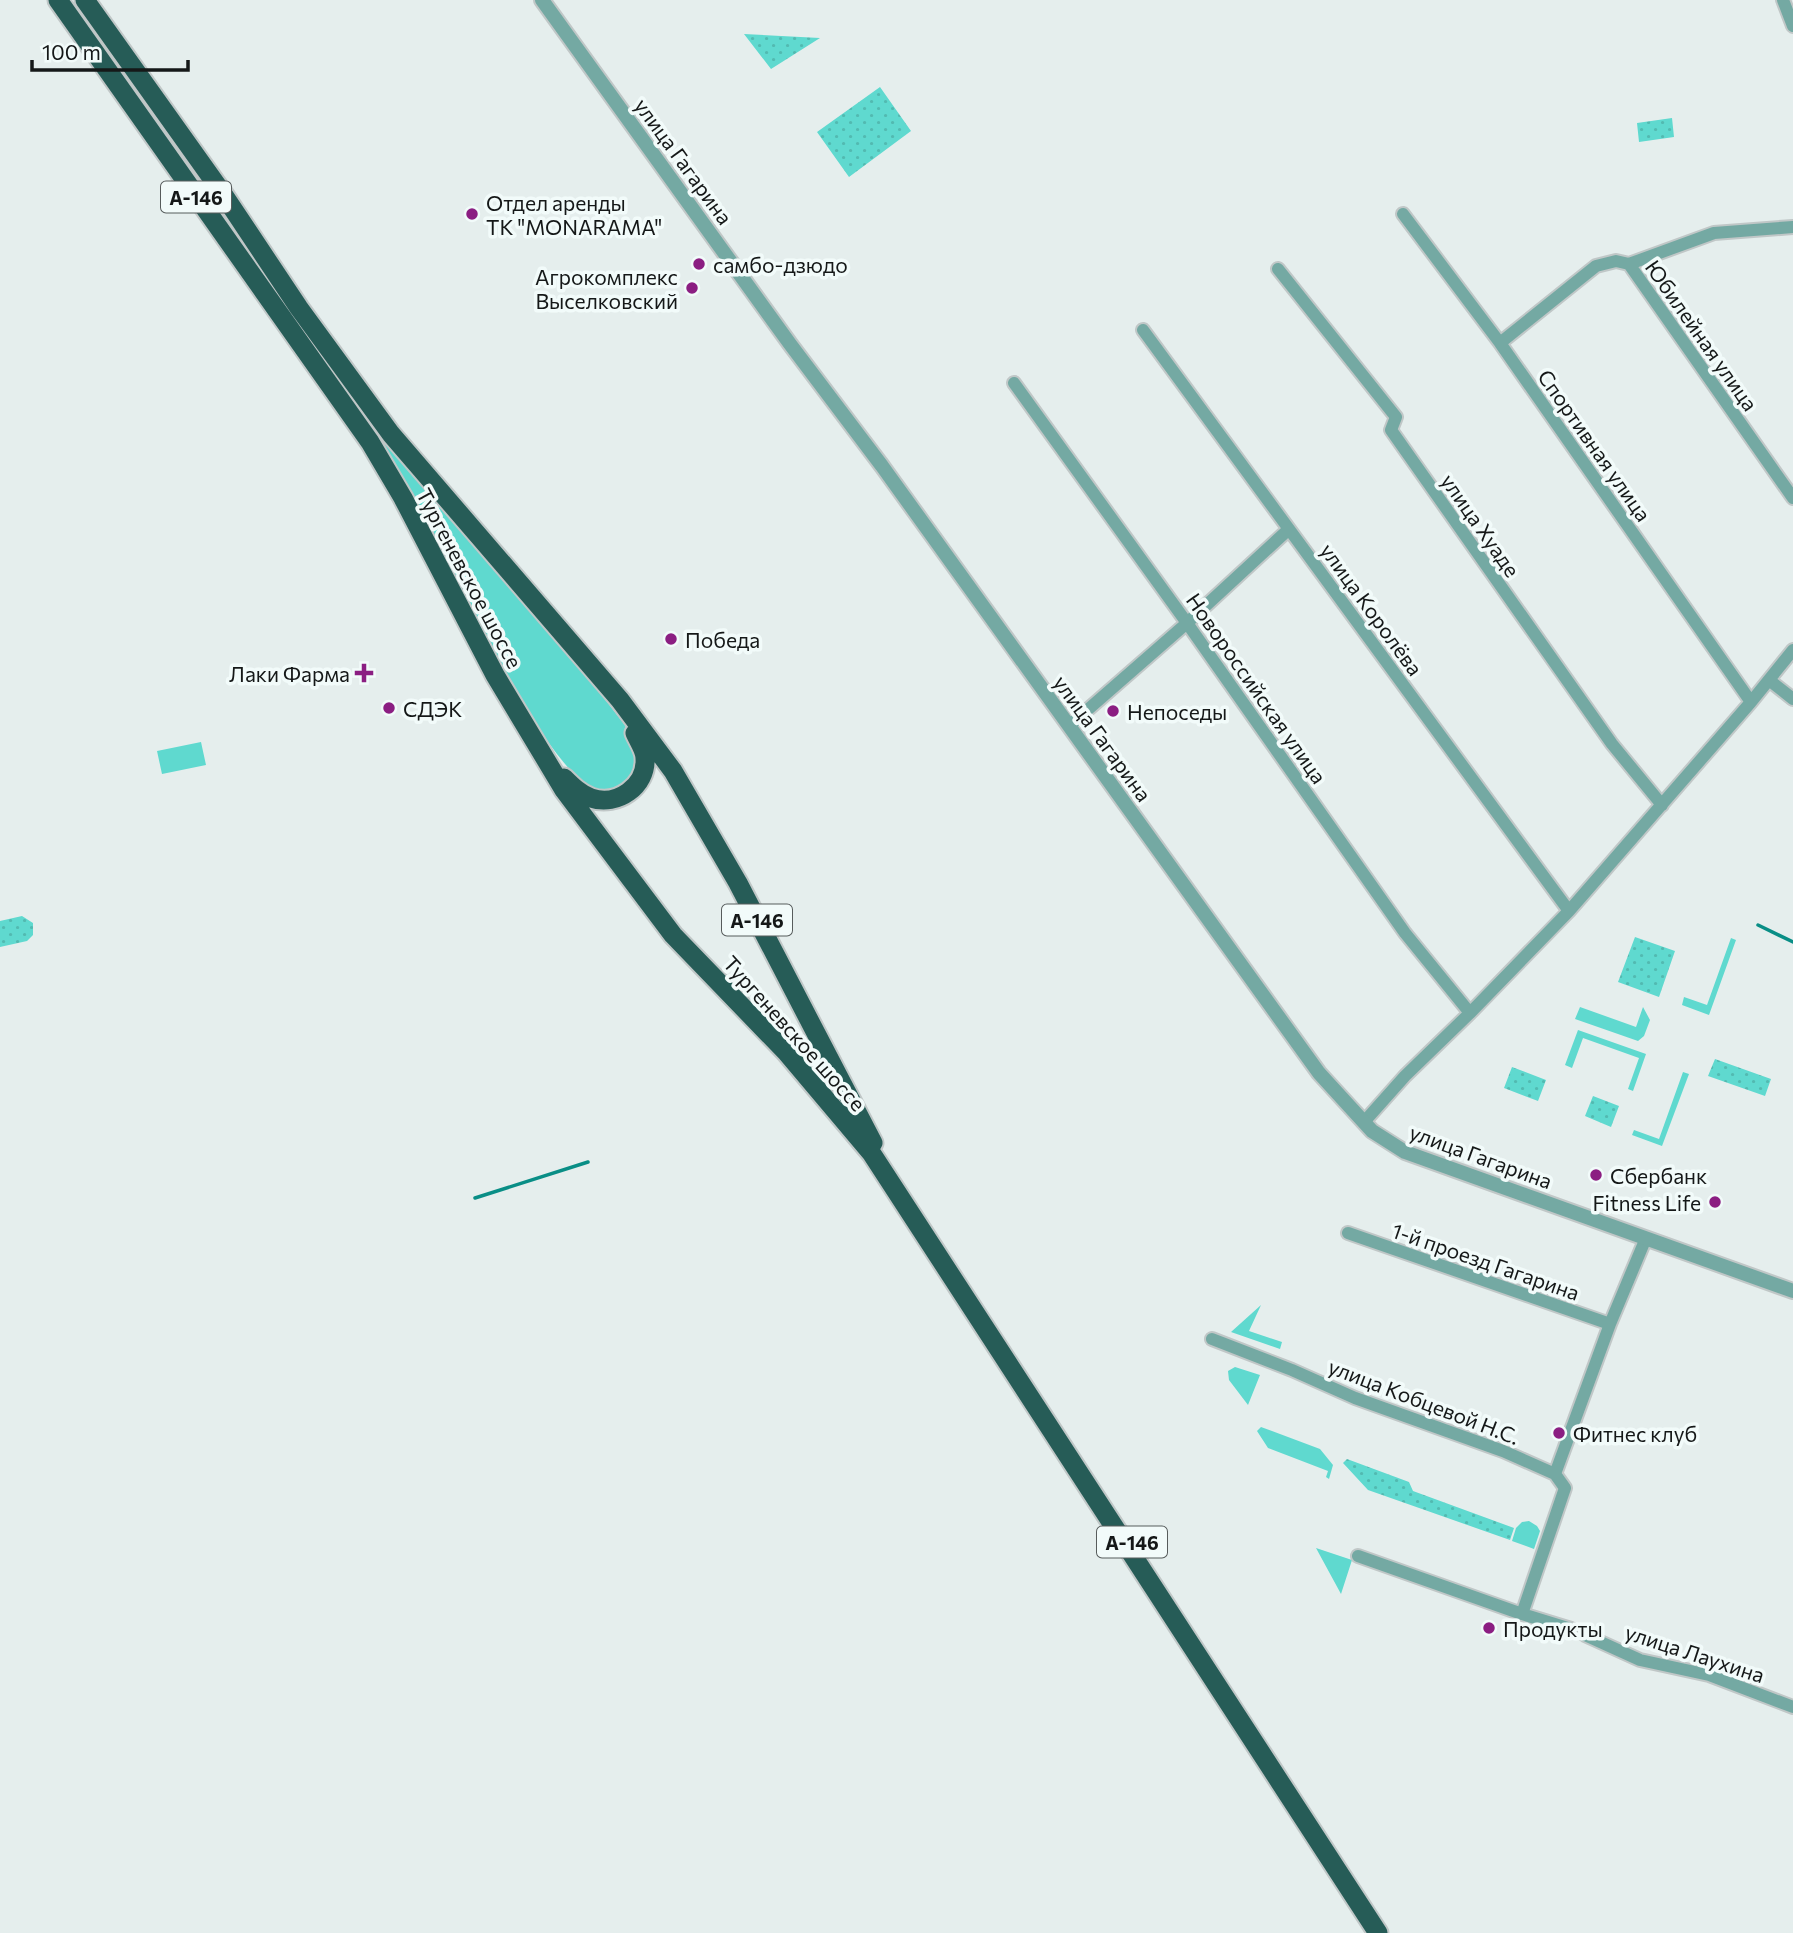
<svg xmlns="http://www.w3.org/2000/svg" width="1793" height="1933" font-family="Commissioner,sans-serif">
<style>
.grass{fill:#5fd9cf}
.park{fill:url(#park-dots)}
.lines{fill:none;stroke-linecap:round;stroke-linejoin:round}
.stream{stroke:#098e86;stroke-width:3.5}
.minor-casing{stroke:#c0c7c7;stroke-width:16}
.tertiary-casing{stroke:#c0c7c7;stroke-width:18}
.trunk-casing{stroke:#c0c7c7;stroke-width:23}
.minor{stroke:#74a9a3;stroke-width:12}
.tertiary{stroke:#74a9a3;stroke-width:14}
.trunk{stroke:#265c57;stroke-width:19}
.poi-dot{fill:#8b1e82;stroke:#f2fbfa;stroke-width:2.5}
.labels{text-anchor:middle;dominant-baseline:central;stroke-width:7;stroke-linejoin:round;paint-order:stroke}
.shield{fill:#f2fbfa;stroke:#575c5c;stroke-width:2}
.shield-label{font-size:19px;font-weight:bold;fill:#151818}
.street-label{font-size:21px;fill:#151818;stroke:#f2fbfa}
.poi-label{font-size:21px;fill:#151818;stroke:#f2fbfa;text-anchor:start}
</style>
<defs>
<pattern id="park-dots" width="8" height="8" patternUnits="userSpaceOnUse" patternTransform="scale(1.75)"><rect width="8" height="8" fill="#5fd9cf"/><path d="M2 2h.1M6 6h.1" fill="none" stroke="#52bab1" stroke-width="1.8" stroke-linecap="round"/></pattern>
</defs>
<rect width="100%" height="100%" fill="#e5eeed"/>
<path class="grass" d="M380,436L571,656L625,725L638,759L627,788L596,794C548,758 514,685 485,633C449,567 414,502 380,436Z
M201,742L206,765L162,774L157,751Z
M1731,938L1736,940L1709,1015L1682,1005L1684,997L1707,1005Z
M1580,1007L1636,1027L1643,1007L1650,1020L1644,1036L1638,1041L1575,1019Z
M1578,1030L1646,1054L1633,1091L1628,1089L1639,1058L1583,1038L1572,1068L1565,1065Z
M1683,1072L1689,1074L1662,1146L1632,1135L1634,1130L1659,1139Z
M1261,1305L1249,1331L1282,1342L1280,1349L1231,1332Z
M1235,1367L1260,1375L1248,1405L1229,1380L1228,1371Z
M1261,1427L1320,1449L1333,1465L1329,1479L1326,1477L1328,1471L1268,1448L1257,1431Z
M1529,1521L1537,1526L1540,1531L1534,1549L1512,1541L1516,1528L1522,1522Z
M1316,1548L1352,1560L1341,1594Z"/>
<path class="park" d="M744,34L820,38L771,69Z
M880,87L911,131L849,177L817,132Z
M1672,118L1674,137L1639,142L1637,123Z
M22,916L33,923V935L27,941L0,947V921Z
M1635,937L1675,951L1659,997L1618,982Z
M1715,1059L1771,1079L1765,1096L1708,1076Z
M1512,1067L1546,1080L1538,1101L1504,1088Z
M1593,1096L1619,1106L1611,1127L1585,1116Z
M1347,1459L1409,1482L1413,1491L1514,1528L1510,1540L1368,1490L1343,1463Z"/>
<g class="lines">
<path class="stream" d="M1758,925L1793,942
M475,1198L588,1162"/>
<defs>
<path id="minor" d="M1783,0L1793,26
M1403,214L1500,343L1751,702
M1629,264L1793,498
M1629,264L1714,233L1793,227
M1278,269L1396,417L1391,430L1612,744L1662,805
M1143,330L1569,911
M1500,343L1596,266L1616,261L1629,264
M1014,383L1187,623L1405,933L1470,1013
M1769,680L1793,699
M1069,726L1187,623L1289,529
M1364,1122L1405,1076L1470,1013L1569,911L1751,702L1793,650
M1348,1233L1610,1324
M1212,1339L1292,1370L1355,1398L1503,1451L1555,1474L1565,1488L1522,1614L1358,1556
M1555,1474L1610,1324L1646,1238
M1522,1614L1571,1629
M1585,1635L1640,1660L1709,1675L1793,1707"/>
<path id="tertiary" d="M542,0L790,344L882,466L1319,1073L1372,1131L1405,1152L1793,1291"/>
<path id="trunk" d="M58,0L370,442L403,498L495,675L564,790L673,935L786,1052L872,1154L1378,1933
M85,0L221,191L299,308L391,434L620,700L673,771L738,883L873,1143
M564,778C572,786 580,794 591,798C617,807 647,786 645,758C645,750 638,740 635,733"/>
</defs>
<use href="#minor" class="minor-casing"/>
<use href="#tertiary" class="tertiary-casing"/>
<use href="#trunk" class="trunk-casing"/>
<use href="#minor" class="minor"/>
<use href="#tertiary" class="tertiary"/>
<use href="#trunk" class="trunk"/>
</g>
<g class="poi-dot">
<circle cx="472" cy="214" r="7"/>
<circle cx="699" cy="264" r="7"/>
<circle cx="692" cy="288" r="7"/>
<circle cx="671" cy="639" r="7"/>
<path d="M360.5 662.5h7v7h7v7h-7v7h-7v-7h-7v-7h7z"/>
<circle cx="389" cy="708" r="7"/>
<circle cx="1113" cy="711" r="7"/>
<circle cx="1596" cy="1175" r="7"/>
<circle cx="1715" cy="1202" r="7"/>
<circle cx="1559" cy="1433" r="7"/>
<circle cx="1489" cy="1628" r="7"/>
</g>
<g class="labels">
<g class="shield">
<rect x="161" y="181.5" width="70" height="31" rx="5"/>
<rect x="722" y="904.5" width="70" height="31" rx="5"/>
<rect x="1097" y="1526.5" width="70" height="31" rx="5"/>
</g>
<g class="shield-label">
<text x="196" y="197">А-146</text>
<text x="757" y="920">А-146</text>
<text x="1132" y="1542">А-146</text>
</g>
<g class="street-label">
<text transform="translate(684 161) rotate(54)">улица Гагарина</text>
<text transform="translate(1702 335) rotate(55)">Юбилейная улица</text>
<text transform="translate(1595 445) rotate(55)">Спортивная улица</text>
<text transform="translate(1481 525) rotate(55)">улица Хуаде</text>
<text transform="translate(470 578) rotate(62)">Тургеневское шоссе</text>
<text transform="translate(1372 609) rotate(54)">улица Королёва</text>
<text transform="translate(1257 688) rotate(55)">Новороссийская улица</text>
<text transform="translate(1103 738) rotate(54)">улица Гагарина</text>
<text transform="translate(795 1033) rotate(48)">Тургеневское шоссе</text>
<text transform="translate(1481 1156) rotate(20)">улица Гагарина</text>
<text transform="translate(1486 1261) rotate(19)">1-й проезд Гагарина</text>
<text transform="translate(1424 1401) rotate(21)">улица Кобцевой Н.С.</text>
<text transform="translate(1695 1653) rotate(18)">улица Лаухина</text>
</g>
<g class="poi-label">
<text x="486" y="202">Отдел аренды<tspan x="486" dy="24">ТК "MONARAMA"</tspan></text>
<text x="713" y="264">самбо-дзюдо</text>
<text x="678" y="276" text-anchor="end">Агрокомплекс<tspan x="678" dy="24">Выселковский</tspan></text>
<text x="685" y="639">Победа</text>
<text x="350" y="673" text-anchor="end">Лаки Фарма</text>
<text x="403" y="708">СДЭК</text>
<text x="1127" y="711">Непоседы</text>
<text x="1610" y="1175">Сбербанк</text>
<text x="1701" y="1202" text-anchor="end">Fitness Life</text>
<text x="1573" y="1433">Фитнес клуб</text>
<text x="1503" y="1628">Продукты</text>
</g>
</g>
<path d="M32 60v10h156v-10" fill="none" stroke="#151818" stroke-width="3.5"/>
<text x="42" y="60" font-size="21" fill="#151818" stroke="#f2fbfa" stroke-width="5" paint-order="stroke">100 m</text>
</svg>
